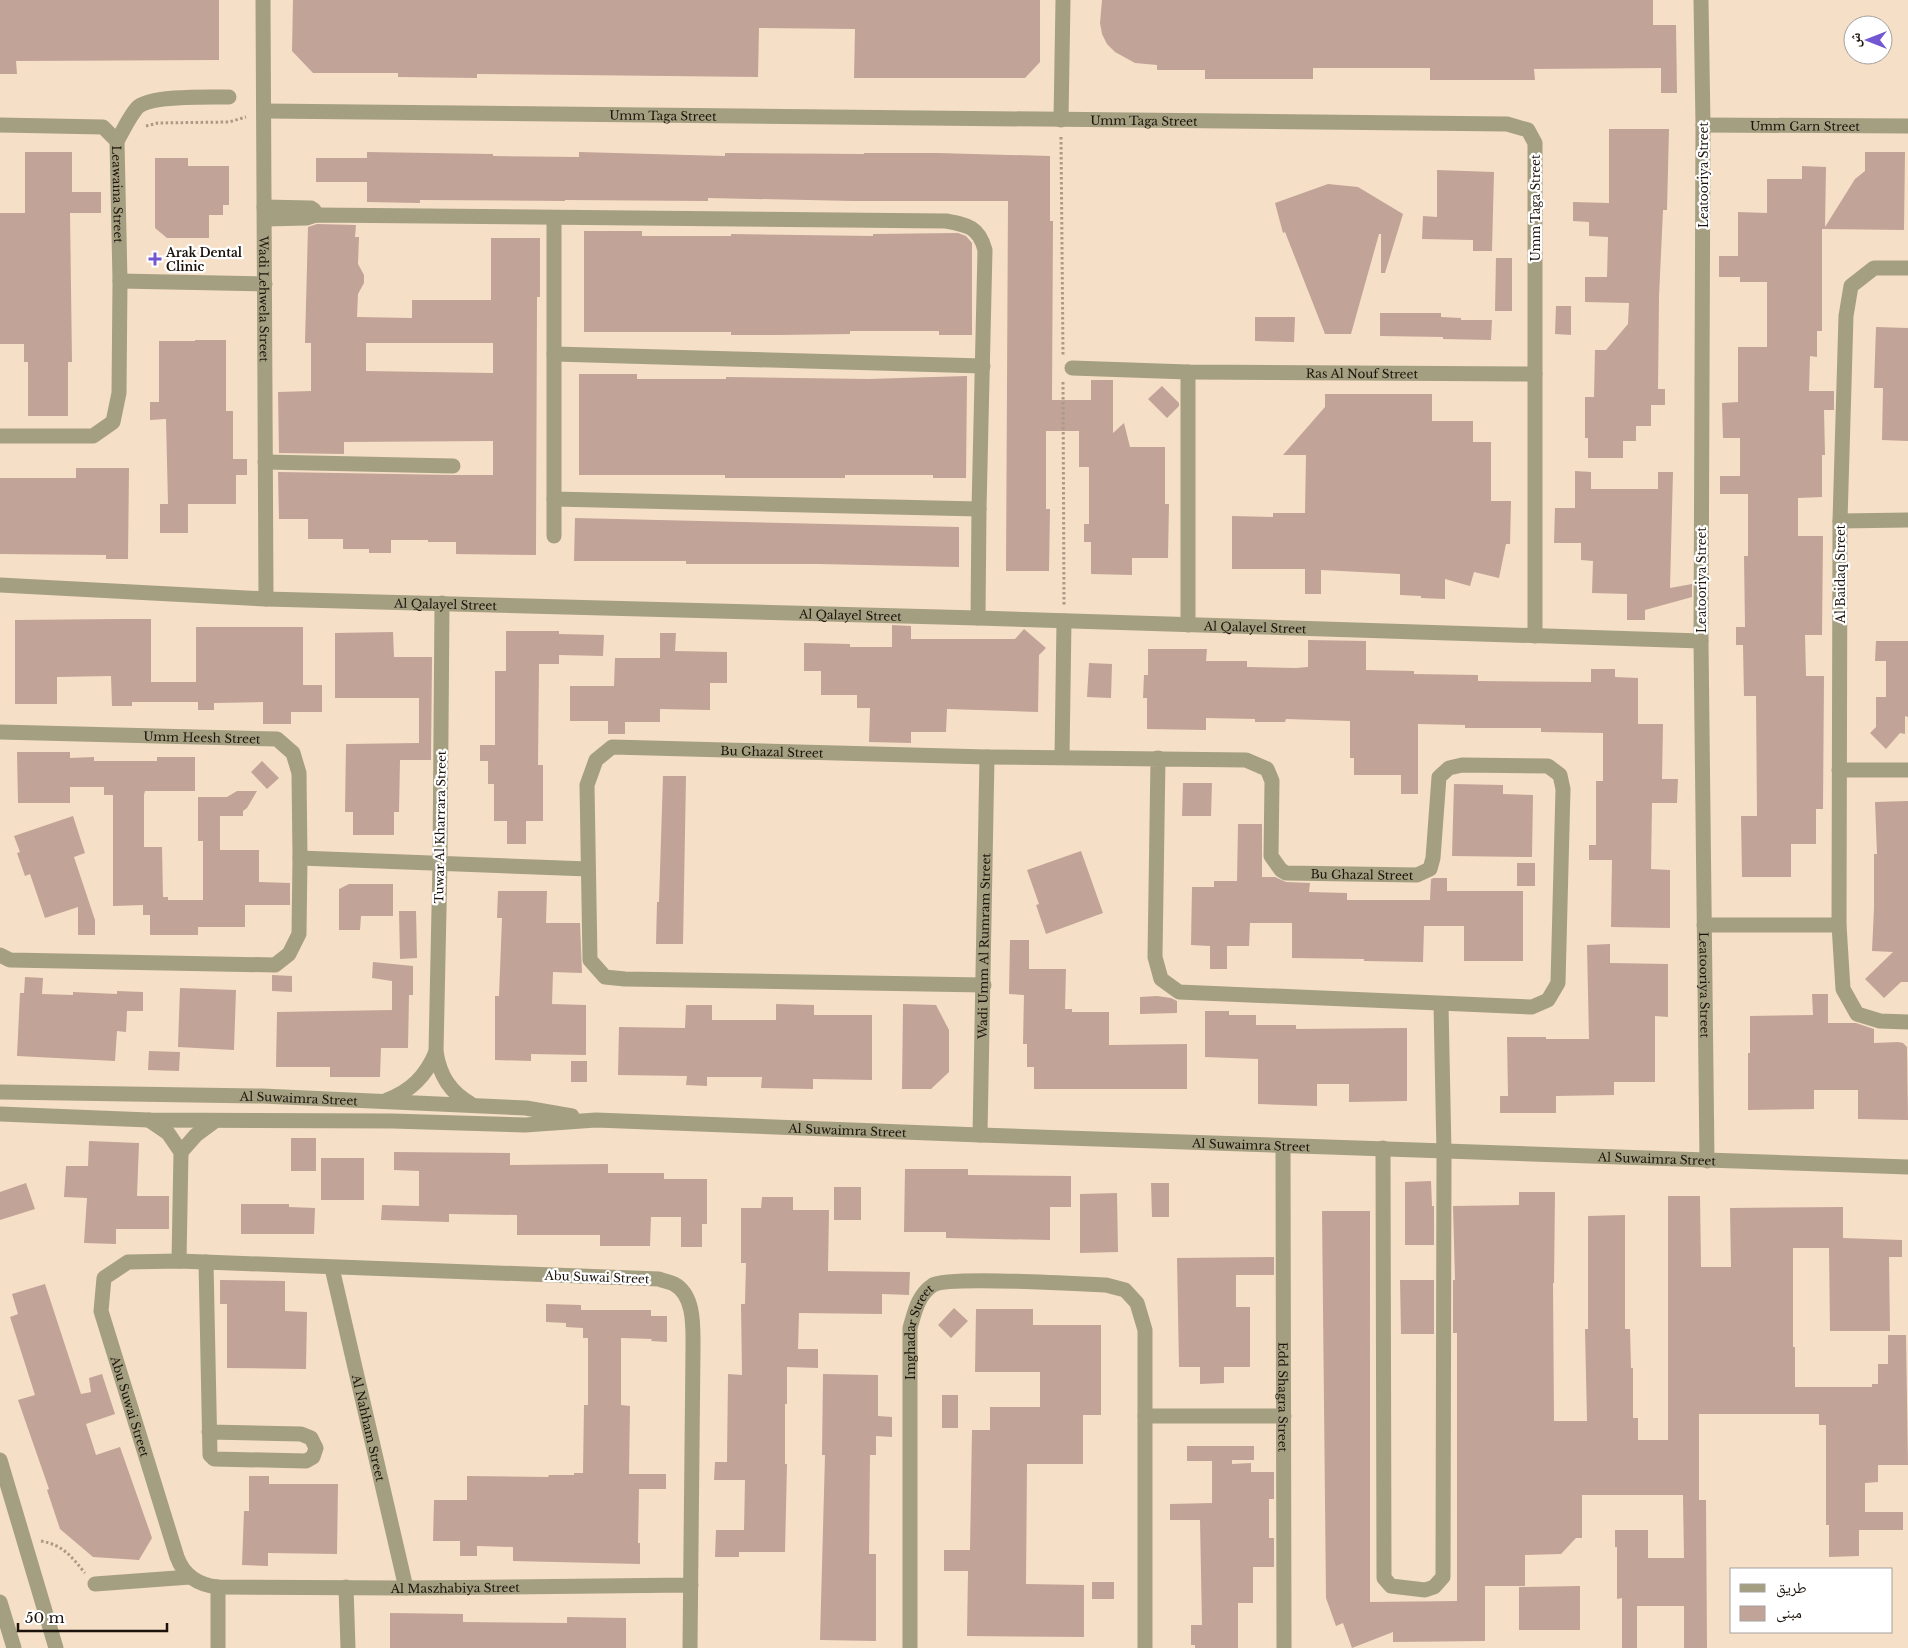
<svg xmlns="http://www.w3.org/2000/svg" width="1908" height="1648" font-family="'Libre Baskerville','Noto Naskh Arabic',serif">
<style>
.building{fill:#c2a397;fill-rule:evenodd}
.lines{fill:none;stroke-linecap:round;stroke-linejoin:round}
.path{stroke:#ac9a87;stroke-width:3;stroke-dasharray:2.5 2.5;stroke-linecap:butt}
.minor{stroke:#a59f81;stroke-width:15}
.poi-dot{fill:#7157d1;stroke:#fff;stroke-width:2}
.labels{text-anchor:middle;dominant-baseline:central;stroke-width:4.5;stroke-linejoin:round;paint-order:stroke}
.street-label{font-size:12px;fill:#1c140c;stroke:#fff}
.poi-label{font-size:12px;font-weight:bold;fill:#1c140c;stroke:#fff;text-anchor:start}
</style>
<rect width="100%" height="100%" fill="#f6dfc7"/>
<path class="building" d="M0,0H219V60L16,61L17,74H0Z
M293,0H1040V62L1025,78H854L855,29L759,28L758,77L477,74V78L398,77V73H313L292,51Z
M1102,0H1653V25H1676L1677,93H1661V68L1534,69L1535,80H1430V68H1313V79H1205V70H1157V65L1135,63L1115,52L1107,44L1102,34L1100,23Z
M1609,129H1669L1667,210H1663L1659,297L1658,389H1665V405H1651V426H1636V441H1623V458H1588V438H1585V397H1594L1595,350H1606L1628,324L1629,303L1585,302V277H1607L1608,237L1589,236V222L1573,221V202L1609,203Z
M25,152H72V192H101V213H70L72,362H68V416H28V362H24V344H0V213H25Z
M367,152L493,154V156L579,157V152L725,156V153L864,154V153H937L1050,156V221H1053L1052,400H1091V380H1113V433L1124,423L1130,447H1165V504H1169L1168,558H1132V575L1091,574V542H1084V524H1089V467H1079V431H1046V509H1050L1049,571H1006L1008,201H853L708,198V201L565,200V201L420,200V203L367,202V182H316V158H367Z
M1865,152H1905L1904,230L1822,229V331H1817V357L1810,356L1809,391H1834V410H1824L1825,455H1822V497L1798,498V536H1823L1822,635H1805L1806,676H1824L1823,809H1816V844H1791V877H1742L1741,816H1757L1756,696H1744L1743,645H1736V627H1745L1744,556H1748V494H1720V476H1740V438H1723L1722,403L1738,402V347H1767V282H1740V277H1719V256H1738V212L1767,213V179H1802V166L1826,167L1825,227L1855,179L1865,171Z
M155,158H188V166H229V205H223V215H209V238H167L155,228Z
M1437,170L1494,172L1492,251H1473V240L1422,239L1423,216L1437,217Z
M1328,184L1358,187L1403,214L1385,273H1381V234H1379L1351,334H1325L1285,232L1283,233L1275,203Z
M317,224L356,225L355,237H359L358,264L364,275V283L358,294L357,317L412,318V300H491V238H540V297H537L536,555L456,554V542H428V540H391V553H369V549H343V539H308V519H279L278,472L453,475H493V441L344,442V454L279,453L278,392L311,391V343H305L308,227ZM366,343H493V373L366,371Z
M584,231H642V236H731V234L873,236V234L958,233L966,236L972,243V335H939V331H850V334L780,335H731V332H584Z
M1496,258H1512V311H1495Z
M1556,306H1571V335L1555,334Z
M1380,313H1441V317L1461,318V320H1492L1491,340L1443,339V337L1380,336Z
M1255,317H1295L1294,342L1255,341Z
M1876,327L1908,328V441L1882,440L1883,388H1874Z
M195,340H226V411H233V459H247V475H236V504H188V533H160V504H168L166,419L150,420V402H159V341H195Z
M579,374H637V379H726V377L868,379L967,376L966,478H933V475H845V478H725V475H579Z
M1162,386L1179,403V406L1167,418L1148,399Z
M1325,394H1432V421H1473V442H1491V501H1511L1510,544H1506L1499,578L1474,572L1470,586L1445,579V599L1421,598V596L1400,595V574L1321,570V594H1305V569H1232V516L1273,517V513H1305L1306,455H1283L1325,407Z
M76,468H129L128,559H106V555L0,554V478H76Z
M1575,471L1591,472V489H1658V472H1673L1670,588L1692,584V597L1645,610V620H1627V594L1592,593L1593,561L1581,560V543H1554L1555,508H1575Z
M575,518L959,527V567L819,564H686V561H574Z
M117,619H151V682H196V627H303V685H322V712H291V724H263V702L214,703V710H198V702H132V706H112L111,676L57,677V704H15V620Z
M892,625L911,626V639H1015L1024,629L1046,648L1039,655L1038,712L947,709L946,732H911V743L869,742L870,708H857V695H821V671H804V643L850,644V647H892Z
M506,631H559V634L604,635L603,656L559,655V664H539L538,765H543V821H526V844H507V821H494V784H488V761H480V745H495V671H506Z
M393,632L394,657H432L431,760H400L399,812H394V835H353V812H345L346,744L419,743V698H335V633Z
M660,633H676L675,651L727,652V683H710V710L660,709V722H625V734H608V721H570V686H614L615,658H660Z
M1308,640L1366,641V670L1414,671V674L1478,675V681L1591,682V669H1615V677L1638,678V724H1663L1662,779H1678L1677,803H1652L1651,869L1670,870V928L1611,927L1612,860H1589V845H1596V781H1603V733L1541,732V728H1465V725L1418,724V794H1401V775H1354V758H1350V721L1286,719L1285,722H1255V719L1206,718V730L1147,729V698H1143L1144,675H1148V649H1207L1206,661H1247V667L1296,668L1308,667Z
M1876,641H1908V717L1905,716V734L1900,733L1886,749L1870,733L1876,727V697H1886V661H1875Z
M1089,663L1112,664L1111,698L1087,697Z
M17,752H70V758L94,757V761H157V757H195V791H145L144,795V847H162L163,897H168V900H203V841H198V797H227L237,791H257L247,808L243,811V816H220V850H259V882L290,883V905H245V927H198V935H150V915H143V905L113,906V795H104V787H70V803H18Z
M262,761L279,778L267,789L251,772Z
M663,776H686L683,944H656L657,902H659Z
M1183,783H1212L1211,816H1182Z
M1454,784L1503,785V794L1533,795L1532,857L1452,856Z
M1908,801V982H1901L1884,998L1865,979L1893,952L1872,951L1874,908V854H1877L1875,802Z
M73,816L85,853L74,857L95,920V935H78V907L45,918L30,874L25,876L17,853L20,852L14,836Z
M1238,824H1262V877H1275L1286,882L1310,883L1309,892L1347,893V900H1430L1431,879L1434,878H1447V891H1523V961H1464V926H1424L1423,962L1364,961V959L1292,958V923H1250L1249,946H1227V969H1210V946L1191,945L1192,887H1214V881H1237Z
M1081,851L1103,913L1046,934L1036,905L1039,904L1027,870Z
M1517,863H1535V886H1517Z
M349,884H393V916H361L360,930H339V889Z
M498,891H547L546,923H580L582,973L553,972L552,1004L586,1005V1055L531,1054V1061L495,1060V996H499L502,918H497Z
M399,911H416L417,958L400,959Z
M1010,940H1029V969H1066L1065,1009H1072V1012H1109V1045L1187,1044V1089H1034V1067H1027V1044H1023L1024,995L1009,994Z
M1610,944V963L1668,964V1017L1655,1016V1082H1614V1095L1556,1096V1113H1500V1096H1508L1507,1037H1546V1039H1589L1587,945Z
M373,962L413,966V995H409L408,1048H381L380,1077H330V1067H276L277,1012L392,1010V981L372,978Z
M272,975L292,976V992L272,991Z
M25,977L43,978L42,994L73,995V992L117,994V991L143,992V1011H127L126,1032L117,1031L115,1061L17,1056L20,993H24Z
M180,988L236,990L234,1050L178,1047Z
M1812,994H1828V1023H1856L1874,1029V1043L1898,1042L1903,1043L1907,1047L1908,1120L1858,1119V1090H1814V1109L1748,1110V1053H1750V1016L1813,1015Z
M1157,996L1171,998L1177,1001V1013L1140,1014V997Z
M776,1004L814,1005V1015H872V1080L813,1079V1089L761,1088L762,1077H707V1086L686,1085L687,1076L618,1075L619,1027L685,1028L686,1005H712V1020H776Z
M903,1004L936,1005L949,1030V1072L931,1089H902Z
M1205,1011H1229V1015H1256V1025H1296V1029L1407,1028V1101L1349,1102V1084H1317V1106L1258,1104V1059L1205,1057Z
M149,1051L180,1052L179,1071L148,1070Z
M571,1061H587V1082H571Z
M291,1138H316V1171H291Z
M89,1141L139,1143L137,1196H169V1229H116V1244L84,1243L87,1198L64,1197L66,1166H88Z
M394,1152L510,1153V1165L608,1164V1173H664V1179H707V1224H702V1247H681V1217H651L650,1246H600V1235H517V1215L449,1214V1222L381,1220L382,1205L419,1206V1171L394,1170Z
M321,1158H364V1200H321Z
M905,1169H968V1175L1071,1176V1207H1050V1240L946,1238V1232H904Z
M1431,1181L1432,1206H1434V1245H1405V1182Z
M26,1183L35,1209L0,1220V1192Z
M1151,1183H1169V1217H1152Z
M834,1187H861V1220H834Z
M1519,1192H1555L1554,1283H1553L1554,1421H1587L1585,1329H1588V1216L1625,1215V1329H1630L1631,1368H1633V1418H1638V1440H1668V1196H1700L1701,1267H1731L1730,1208L1843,1207V1238L1902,1240V1257H1889L1890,1331H1830L1829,1248H1793V1347H1795V1387H1872V1384H1878V1364H1888V1335H1906L1908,1465H1878V1482L1865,1483V1512H1903V1530H1859V1556L1829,1557V1525H1826V1425H1819V1414H1699V1500H1706L1707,1648H1684V1606H1637V1648H1622V1598L1617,1599V1547H1615V1530H1648V1558H1684L1683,1495H1582V1538H1576L1561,1554L1525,1555V1586H1485V1641L1393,1642V1632L1352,1648L1343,1623L1336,1626L1326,1598L1322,1211H1370V1602L1457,1601V1333H1453V1280H1455L1453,1206L1519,1205Z
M1117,1193L1118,1252L1080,1253V1194Z
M762,1197H793V1210H829L828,1271L910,1272L909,1295L882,1294V1314L799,1313L798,1349H818V1368L787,1367V1404H785V1464H787L785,1552H739V1557H715L716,1530H744L745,1480H714L715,1462H727L728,1374L742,1375L741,1304H745L746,1263H741V1208H761Z
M241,1204H289V1207L315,1208L314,1234H241Z
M1274,1257V1275H1236V1307H1250V1367H1224V1383L1200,1384V1367H1179L1177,1258Z
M220,1280L285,1281V1311L307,1312L306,1369L227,1368V1304H220Z
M1400,1280H1434V1334H1401Z
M45,1284L81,1394L91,1392L89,1378L102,1374L115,1414L86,1424L96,1455L120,1447L152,1538L139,1560L93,1557L60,1529L47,1490L49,1489L18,1400L35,1395L10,1317L18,1314L12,1294Z
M546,1304L581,1305V1310H651V1316H667V1342L651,1341L652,1339L621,1338V1405L630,1406L629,1474H666V1489H639L638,1543H640V1564L513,1561V1547L477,1546V1556H460V1541H433L434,1500H467V1476L548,1477L549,1475H574V1473H583L584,1405H588V1338H583V1328L566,1327V1323L546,1322Z
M954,1308L968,1321L951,1338L938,1325Z
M976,1309H1033V1325H1101V1415H1083V1464H1027L1026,1584L1084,1585V1637L967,1636L968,1571H944V1550H970L972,1430H990V1407H1040V1372H975Z
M823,1374L878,1375V1416L892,1417V1437L876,1436V1455H870L869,1554H876V1641L820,1640L825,1455H822Z
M942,1395H958V1428H942Z
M1187,1446H1254V1460H1232V1464L1251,1463V1472H1274V1499H1269V1538H1274V1567H1253V1603H1238V1648H1195V1645H1191V1625H1202L1200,1520H1170V1504L1212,1503V1461H1187Z
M249,1476H269V1484H338L337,1554L268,1553V1566L242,1565L244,1511H249Z
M1092,1582H1114V1599H1092Z
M1580,1586V1630H1519V1587Z
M390,1613L463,1614V1622L567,1623V1617L626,1618V1648H390Z"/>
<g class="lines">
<path class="path" d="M146,126L158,123L229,122L246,117
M1061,137L1063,355
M1063,382L1064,605
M41,1541C63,1545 71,1556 85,1573"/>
<g class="minor">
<path id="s1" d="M263,0L266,599"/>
<path id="s2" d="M1701,0L1703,125L1701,641L1707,1161"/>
<path id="s3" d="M264,111L1507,124L1528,130L1535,143V636"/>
<path d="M1061,120L1063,0"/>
<path id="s4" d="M0,125L103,127L117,141L120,281L119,393L113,422L93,436H0"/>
<path id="s5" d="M1703,125L1908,126"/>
<path d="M117,141C123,131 129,117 137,108C148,95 210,97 229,97"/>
<path d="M264,207L311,208L314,210L316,215"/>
<path d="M265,219L307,218L316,215L946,221C968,225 979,227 985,250L979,509L978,618"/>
<path d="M1908,268H1874L1851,286L1846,316L1840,521L1839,925L1843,989L1857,1014L1880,1021L1908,1022"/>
<path d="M120,281L265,284"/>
<path d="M554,354L983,366"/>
<path id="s6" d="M1072,368L1188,372L1535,374"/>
<path d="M265,462L453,466"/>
<path d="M554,499L979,509"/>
<path d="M1840,521L1908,520"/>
<path d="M554,536V218"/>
<path id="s7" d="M0,585L266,599L978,618L1701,641"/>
<path d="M442,603L440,862L436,1052C440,1076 450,1092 471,1104"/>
<path d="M1188,625V372"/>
<path id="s8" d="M0,732L277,739L293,753L299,773L300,858L299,934L289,954L275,965L10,960L0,955"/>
<path d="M1062,757L1064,621"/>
<path d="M1839,770H1908"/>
<path d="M300,858L588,869"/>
<path d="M1704,925H1839"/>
<path id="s9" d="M984,985L625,979L605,977L590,960L587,785L596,760L612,747L987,757L1246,760L1267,769L1272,781L1271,856L1281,870L1286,873L1417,875L1430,869L1433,858L1439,777L1449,768L1462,765L1548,766L1560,775L1563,789L1558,983L1548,1000L1532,1007L1179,992L1161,979L1155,957L1158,758"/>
<path id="s10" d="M0,1092L262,1096L526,1108L572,1116"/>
<path d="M387,1100C411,1091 426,1076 436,1052"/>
<path id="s11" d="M0,1114L149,1120L392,1121L525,1125L596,1120L980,1135L1908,1167"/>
<path d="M149,1120L168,1133L181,1152L179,1261"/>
<path id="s12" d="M980,1135L987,757"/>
<path id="s13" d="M1283,1146L1284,1648"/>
<path d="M1383,1148L1384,1578L1391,1586L1425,1590L1434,1587L1443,1577L1444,1152L1441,1004"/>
<path d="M181,1152L196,1135L215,1121"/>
<path d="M206,1262L210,1455L214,1459L306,1461L313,1457L316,1448L311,1438L301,1434L209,1432"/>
<path id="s14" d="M332,1268L406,1588"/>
<path d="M1145,1416H1284"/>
<path d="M0,1460L56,1648"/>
<path d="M95,1584L190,1577"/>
<path d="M346,1587L348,1648"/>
<path d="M0,1602L14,1648"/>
<path d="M218,1648V1587"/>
<path id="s15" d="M690,1648L693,1348C693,1328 695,1295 674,1284C670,1282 664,1281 659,1279L179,1261L128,1262L104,1278L101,1311L177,1557C184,1576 198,1585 218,1587L406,1588L691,1585"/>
<path id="s16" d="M910,1648V1328C915,1311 918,1295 933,1285C948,1276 1080,1284 1106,1285L1125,1290L1137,1303L1145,1330V1648"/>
</g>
</g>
<path class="poi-dot" d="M152.5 251.5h5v5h5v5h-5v5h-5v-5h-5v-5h5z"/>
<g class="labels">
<g class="street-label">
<text stroke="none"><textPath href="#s3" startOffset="399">Umm Taga Street</textPath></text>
<text stroke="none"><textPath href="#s3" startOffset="880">Umm Taga Street</textPath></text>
<text stroke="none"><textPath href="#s5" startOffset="102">Umm Garn Street</textPath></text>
<text transform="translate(1703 175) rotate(-90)">Leatooriya Street</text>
<text stroke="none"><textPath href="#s4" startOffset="176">Leawaina Street</textPath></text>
<text transform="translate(1535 208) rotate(-90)">Umm Taga Street</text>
<text stroke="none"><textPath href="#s1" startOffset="299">Wadi Lehwela Street</textPath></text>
<text stroke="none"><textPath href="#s6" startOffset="290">Ras Al Nouf Street</textPath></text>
<text transform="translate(1840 574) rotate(-90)">Al Baidaq Street</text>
<text transform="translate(1701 580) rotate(-90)">Leatooriya Street</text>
<text stroke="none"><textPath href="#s7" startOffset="446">Al Qalayel Street</textPath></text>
<text stroke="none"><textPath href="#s7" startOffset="851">Al Qalayel Street</textPath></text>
<text stroke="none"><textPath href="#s7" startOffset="1256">Al Qalayel Street</textPath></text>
<text stroke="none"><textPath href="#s8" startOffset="202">Umm Heesh Street</textPath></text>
<text stroke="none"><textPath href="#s9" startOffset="784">Bu Ghazal Street</textPath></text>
<text transform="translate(440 827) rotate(-89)">Tuwar Al Kharrara Street</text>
<text stroke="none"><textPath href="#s9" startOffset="1468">Bu Ghazal Street</textPath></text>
<text stroke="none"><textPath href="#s12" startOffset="189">Wadi Umm Al Rumram Street</textPath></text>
<text stroke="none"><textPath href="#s2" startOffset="985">Leatooriya Street</textPath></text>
<text stroke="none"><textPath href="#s10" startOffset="299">Al Suwaimra Street</textPath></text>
<text stroke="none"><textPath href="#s11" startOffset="848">Al Suwaimra Street</textPath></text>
<text stroke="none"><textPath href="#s11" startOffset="1252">Al Suwaimra Street</textPath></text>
<text stroke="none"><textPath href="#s11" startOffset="1658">Al Suwaimra Street</textPath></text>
<text transform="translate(597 1277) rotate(2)">Abu Suwai Street</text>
<text stroke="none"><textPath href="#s16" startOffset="318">Imghadar Street</textPath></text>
<text stroke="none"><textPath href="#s13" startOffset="251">Edd Shagra Street</textPath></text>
<text stroke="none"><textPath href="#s15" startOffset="1079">Abu Suwai Street</textPath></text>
<text stroke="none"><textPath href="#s14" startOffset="164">Al Nahham Street</textPath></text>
<text stroke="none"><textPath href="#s15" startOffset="1528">Al Maszhabiya Street</textPath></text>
</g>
<g class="poi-label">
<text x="166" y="252">Arak Dental<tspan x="166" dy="14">Clinic</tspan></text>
</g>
</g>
<rect x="1730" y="1568" width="162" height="65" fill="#ffffff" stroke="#a4a19e"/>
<rect x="1740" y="1584" width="25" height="8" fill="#a59f81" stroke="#a4a19e"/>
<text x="1776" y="1593" font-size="15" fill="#1c140c">طريق</text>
<rect x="1740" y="1606" width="25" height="15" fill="#c2a397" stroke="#a4a19e"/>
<text x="1776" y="1618" font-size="15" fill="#1c140c">مبنى</text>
<g transform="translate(1868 40) rotate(270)"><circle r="24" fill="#ffffff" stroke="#a4a19e"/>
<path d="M0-4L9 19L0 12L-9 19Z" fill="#7157d1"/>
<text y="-8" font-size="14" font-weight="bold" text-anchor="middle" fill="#1c140c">ش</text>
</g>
<path d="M18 1623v8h149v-8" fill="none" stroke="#1c140c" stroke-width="2.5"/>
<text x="25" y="1623" font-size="15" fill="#1c140c" stroke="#ffffff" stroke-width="4" paint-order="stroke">50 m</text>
</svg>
